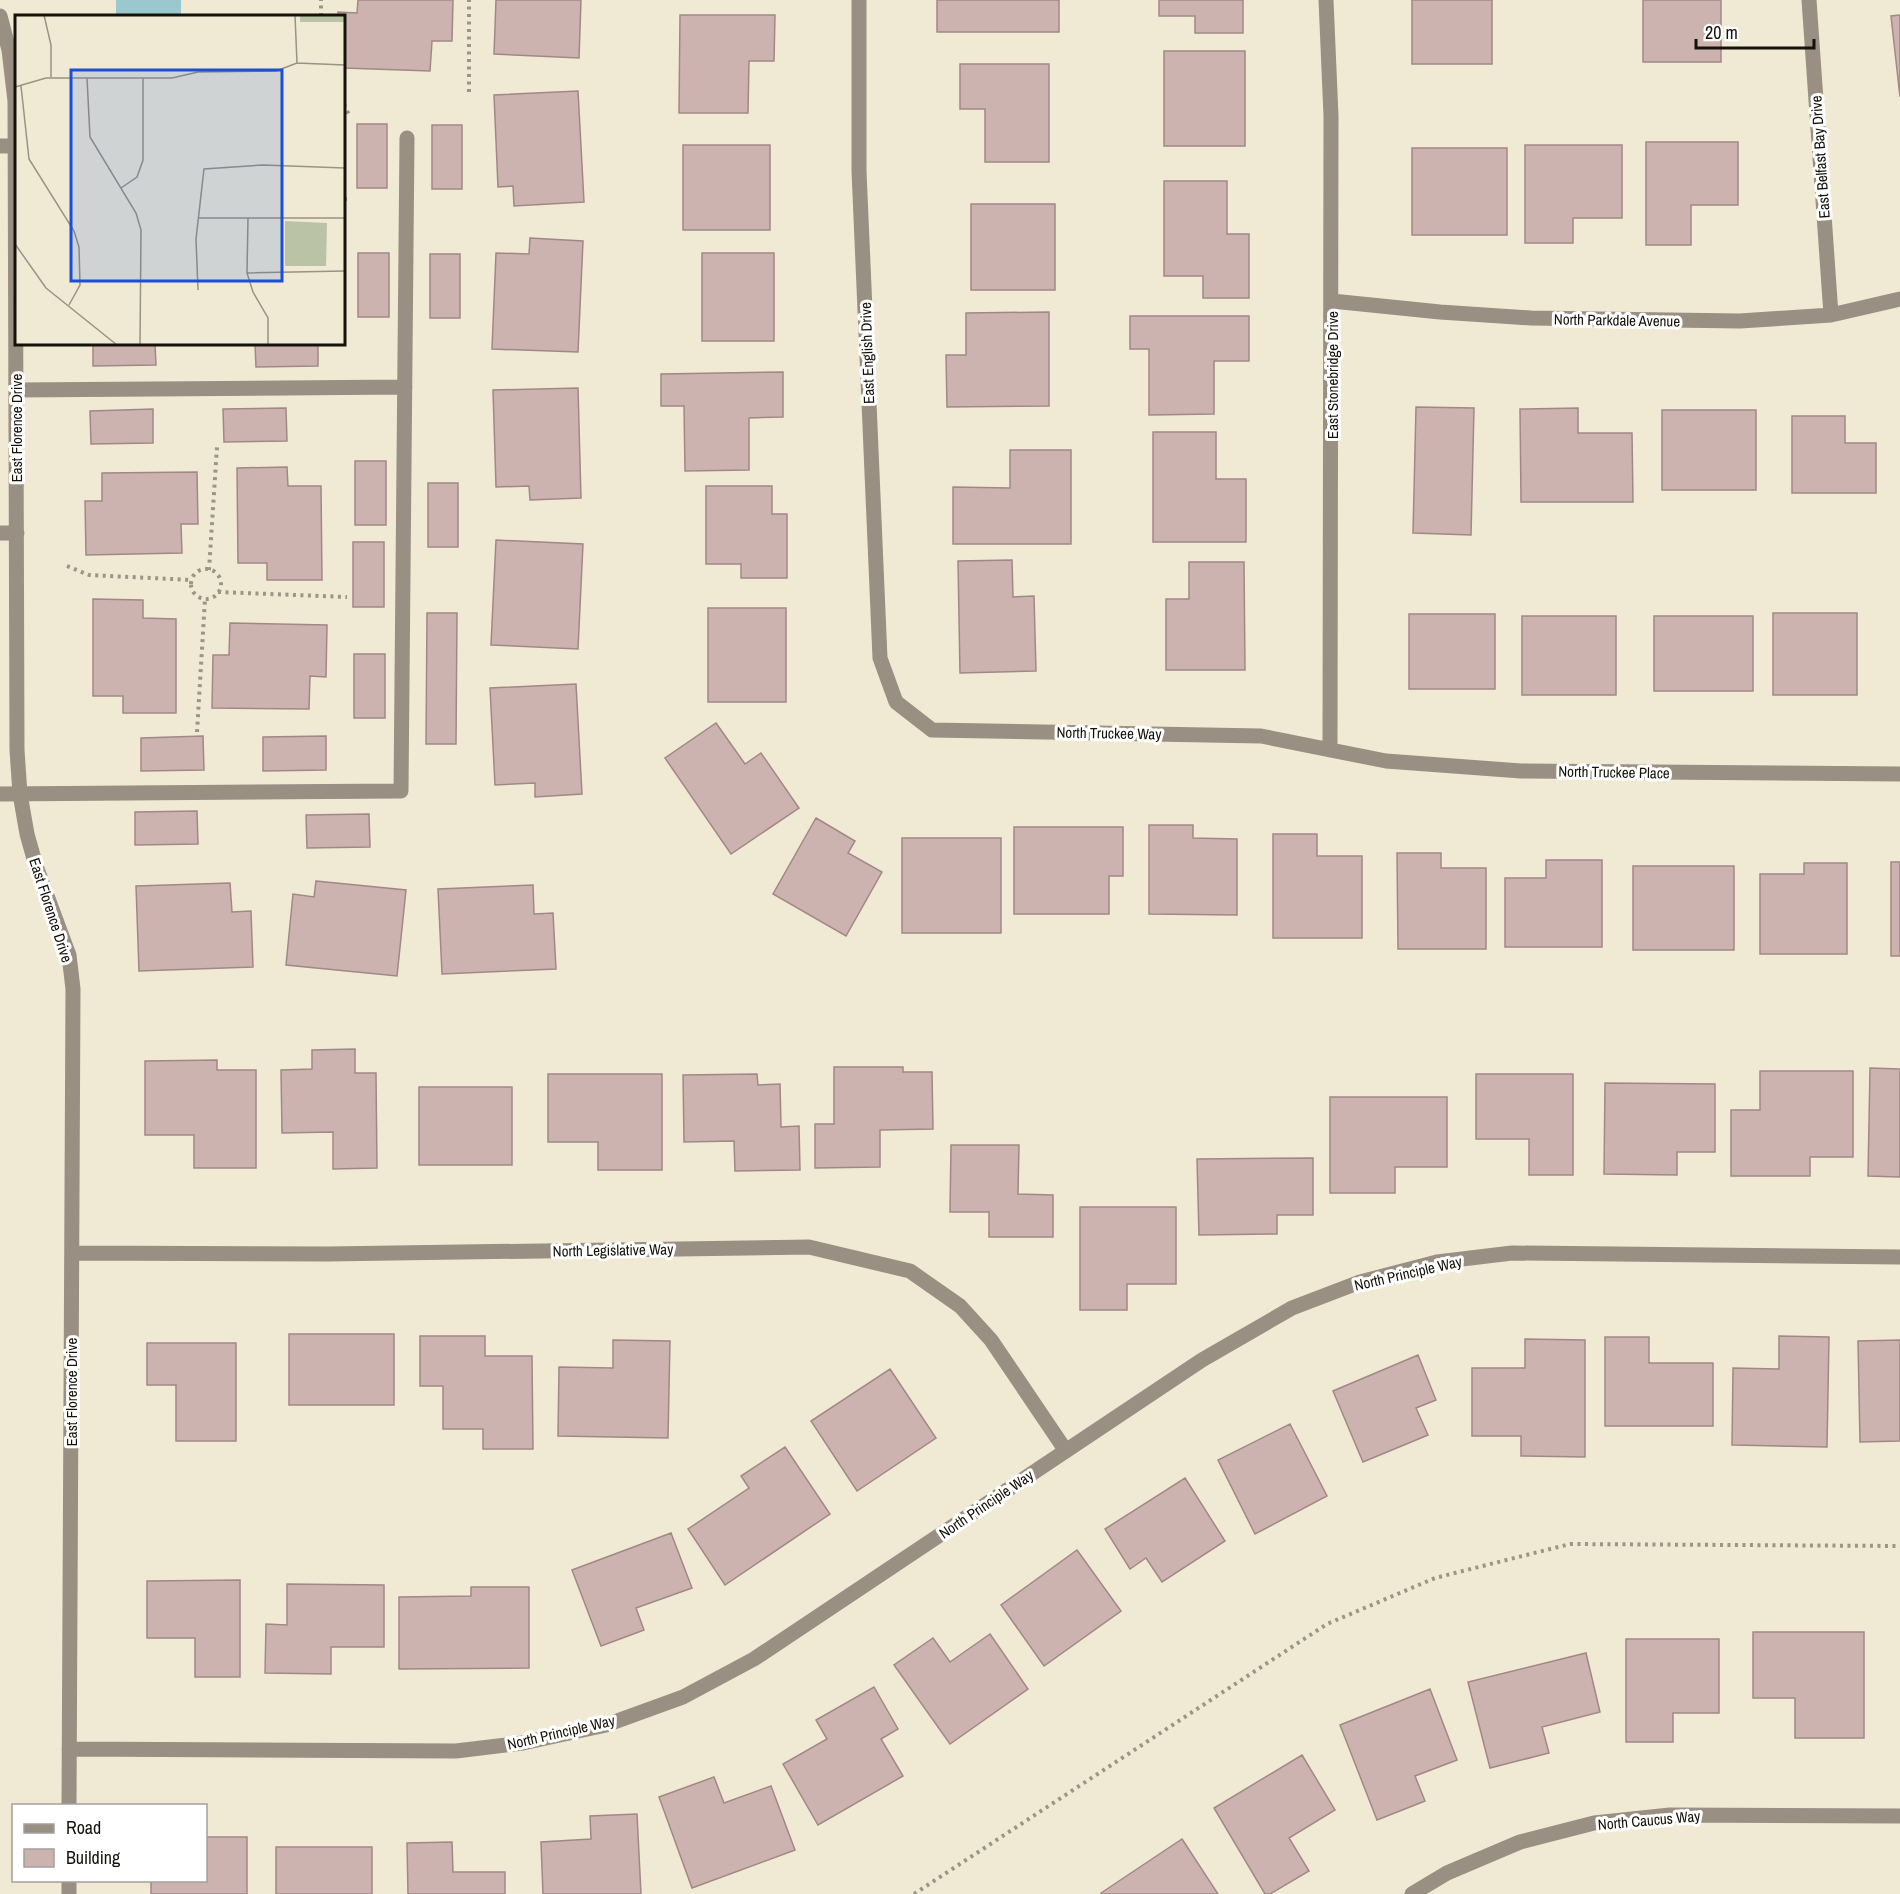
<svg xmlns="http://www.w3.org/2000/svg" width="1900" height="1894" font-family="'Archivo Narrow',sans-serif">
<style>
.water{fill:#9bc7ce}
.building{fill:#cdb3b0;stroke:#a18885;stroke-width:1.5}
.lines{fill:none;stroke-linecap:round;stroke-linejoin:round}
.path{stroke:#9a9685;stroke-width:4;stroke-dasharray:3 4.5;stroke-linecap:butt}
.lane{stroke:#998f82;stroke-width:15}
.street{stroke:#998f82;stroke-width:15}
.labels{text-anchor:middle;dominant-baseline:central;stroke-width:6;stroke-linejoin:round;paint-order:stroke}
.street-label{font-size:15px;fill:#14120a;stroke:#fff}
.inset-road{fill:none;stroke:#989483;stroke-width:1.5}
.view{fill:#1d4ed8;fill-opacity:0.15;stroke:#1d4ed8;stroke-width:3}
.inset-edge{fill:none;stroke:#14120a;stroke-width:3}
</style>
<rect width="100%" height="100%" fill="#f0ead4"/>
<path class="water" d="M116,0H181V16H116Z"/>
<path class="building" d="M358,0H453L452,41H432L430,71L344,68V16H338V12L357,13Z
M496,0H581L579,58L494,54Z
M937,0H1059V32H937Z
M1159,0H1243V33H1195V16H1159Z
M1412,0H1492V64H1412Z
M1643,0H1721V62H1643Z
M680,15H775L774,61H749L748,113H679Z
M1900,15V97L1891,16Z
M1164,51H1245V146H1164Z
M960,64H1049V162H985V109H960Z
M578,91L584,202L514,206L513,186L498,187L494,95Z
M357,124H387V188H357Z
M432,125H462V189H432Z
M1646,142H1738V205H1691V245H1646Z
M683,145H770V230H683Z
M1525,145H1622V218H1573V243H1525Z
M1412,148H1507V235H1412Z
M1164,181H1227V234H1249V298H1203V276H1164Z
M971,204H1055V290H971Z
M530,238L583,241L578,352L492,349L496,253L529,254Z
M358,253H389V317H358Z
M702,253H774V341H702Z
M430,254H460V318H430Z
M1049,312V406L947,407L946,355H966V313Z
M1130,316H1249V361H1214V414L1149,415V349H1130Z
M93,344H155L156,365L93,366Z
M255,344H318V366L256,367Z
M783,372V417L749,418V470L685,471L684,406H661V374Z
M578,388L581,498L530,500L529,486L496,487L493,390Z
M1416,407L1474,408L1471,535L1413,533Z
M286,408L287,441L224,442L223,409Z
M1578,408V433H1632L1633,502H1521L1520,409Z
M153,409V443L91,444L90,411Z
M1662,410H1756V490H1662Z
M1792,416H1845V443H1876V493H1792Z
M1153,432H1216V479H1246V542H1153Z
M1010,450H1071V544H953V487L1010,488Z
M355,461H386V525H355Z
M287,467L288,486H321L322,580H267V563H238L237,468Z
M197,472L198,524H181L182,553L86,555L85,501H102V473Z
M428,483H458V547H428Z
M706,486H772V514H787V578H741V564H706Z
M496,540L583,544L578,649L491,645Z
M353,542H384V607H353Z
M1012,560L1013,597L1034,596L1036,671L960,673L958,561Z
M1189,562H1244L1245,670H1166V599H1189Z
M93,599L143,600V618L176,619V713H123V696H93Z
M708,608H786V702H708Z
M427,613H457L456,744H426Z
M1773,613H1857V695H1773Z
M1409,614H1495V689H1409Z
M1522,616H1616V695H1522Z
M1654,616H1753V691H1654Z
M230,623L327,625L326,677L310,676L309,709L212,708L213,655H229Z
M354,654H385V718H354Z
M576,684L582,794L535,797V783L495,785L490,688Z
M716,723L745,764L761,753L799,808L731,854L665,758Z
M203,736L204,770L141,771V738Z
M326,736V770L263,771V737Z
M197,811L198,844L135,845V812Z
M369,814L370,847L307,848L306,815Z
M816,818L855,841L848,853L882,872L846,936L773,894Z
M1149,825H1193V838L1237,839V915L1149,914Z
M1014,827H1123V876H1109V914H1014Z
M1273,834H1317V856H1362V938H1273Z
M902,838H1001V933H902Z
M1397,853H1441V868H1486V949H1398Z
M1546,860H1602V947H1505V878H1546Z
M1891,862H1900V956H1891Z
M1804,863H1847V954H1760V874H1804Z
M1633,866H1734V950H1633Z
M316,881L406,890L397,976L286,965L293,894L314,897Z
M230,883L232,912L251,911L253,967L139,971L136,886Z
M533,885L534,914L553,913L556,969L442,974L438,889Z
M355,1049V1073H376L377,1168L333,1169V1132L282,1133L281,1070L312,1069V1050Z
M217,1060V1070H256V1168H194V1135H145V1061Z
M834,1067H903V1072H932L933,1129L880,1130V1167L815,1168V1124H834Z
M1870,1068L1900,1069V1177L1868,1176Z
M1760,1071H1853V1157H1810V1176H1731V1110H1760Z
M548,1074H662V1170H598V1142H548Z
M757,1074L758,1085L780,1084L781,1127L799,1126L800,1170L735,1171L734,1141L684,1142L683,1075Z
M1476,1074H1573V1175H1529V1139H1476Z
M1605,1083L1715,1084V1152H1677V1175L1604,1174Z
M419,1087H512V1165H419Z
M1330,1097H1447V1167H1395V1193H1330Z
M951,1145H1019L1018,1194L1053,1195V1237H989V1212H950Z
M1313,1158V1215H1277V1234L1199,1235L1197,1159Z
M1080,1207H1176V1284H1127V1310H1080Z
M289,1334H394V1405H289Z
M420,1336H485V1356H532L533,1449H483V1429H443V1386H420Z
M1779,1336L1829,1337L1827,1447L1732,1445L1733,1368L1779,1369Z
M1605,1337H1649V1363H1713V1426H1605Z
M1525,1339L1585,1340V1457L1521,1456V1436H1472V1368H1525Z
M613,1340L670,1341L668,1438L558,1436L559,1367L613,1368Z
M1900,1340V1441L1860,1442L1858,1341Z
M147,1343H236V1441H176V1385H147Z
M1418,1355L1436,1400L1416,1408L1428,1435L1363,1462L1333,1391Z
M890,1369L936,1438L857,1491L811,1421Z
M1290,1424L1327,1496L1255,1534L1218,1460Z
M785,1447L830,1514L725,1585L688,1529L749,1488L741,1476Z
M1185,1478L1225,1541L1162,1582L1146,1558L1130,1569L1105,1529Z
M671,1533L692,1588L636,1608L644,1630L601,1646L572,1570Z
M1077,1550L1121,1611L1044,1666L1001,1605Z
M240,1580V1677H195V1638H147V1581Z
M287,1584L384,1585V1647H331V1674L265,1673L266,1624L287,1625Z
M471,1587H529V1668L399,1669V1597L471,1596Z
M1753,1632H1864V1738H1795V1698H1753Z
M990,1634L1028,1689L950,1744L894,1665L933,1638L950,1662Z
M1626,1639H1719V1713H1673V1742H1626Z
M1586,1653L1600,1712L1542,1727L1549,1753L1490,1768L1468,1682Z
M874,1687L898,1729L881,1739L903,1776L818,1825L783,1764L827,1739L816,1720Z
M1430,1689L1457,1760L1415,1776L1425,1801L1377,1820L1340,1725Z
M1302,1755L1335,1810L1289,1838L1309,1871L1270,1894H1265L1214,1808Z
M714,1777L724,1803L771,1786L795,1850L692,1888L659,1797Z
M637,1814L641,1894H543L541,1842L591,1839L590,1816Z
M206,1837H247V1894H151V1880H206Z
M1182,1839L1218,1894H1102L1101,1893Z
M452,1842L453,1872H505V1894H408L407,1843Z
M276,1847H372V1894H276Z"/>
<g class="lines">
<path class="path" d="M321,16V0
M469,92V0
M344,104L349,115
M344,199H349
M67,566L89,575L192,580
M191 584a15 15 0 1 1 30 0a15 15 0 1 1-30 0Z
M209,570L217,447
M218,592L347,597
M197,732L205,599
M914,1894L1327,1624L1435,1578L1570,1544L1900,1546"/>
<path class="lane" d="M0,146H15
M16,390L405,387
M0,533H17
M0,794L401,791L407,138"/>
<path class="street" d="M859,0V171L880,658L896,702L932,730L1261,736L1386,761L1521,771L1900,774
M1326,0L1331,116L1330,750
M1809,0L1831,315
M0,16L9,50L15,101L17,750L20,794L27,834L36,866L69,955L73,989L69,1806
M1332,301L1440,312L1531,318L1740,321L1831,315L1900,299
M72,1253L328,1254L809,1247L910,1271L960,1306L991,1340L1066,1451
M69,1749L456,1751L523,1743L606,1725L683,1697L754,1659L1202,1360L1292,1308L1360,1282L1437,1262L1512,1253L1900,1257
M69,1894V1880
M1412,1894L1447,1873L1520,1842L1594,1823L1670,1815L1900,1816"/>
</g>
<g class="labels">
<g class="street-label">
<text transform="translate(1820 157) rotate(-94)">East Belfast Bay Drive</text>
<text transform="translate(1617 320) rotate(1)">North Parkdale Avenue</text>
<text transform="translate(867 353) rotate(-92)">East English Drive</text>
<text transform="translate(1332 375) rotate(-90)">East Stonebridge Drive</text>
<text transform="translate(16 428) rotate(-90)">East Florence Drive</text>
<text transform="translate(1109 733) rotate(1)">North Truckee Way</text>
<text transform="translate(1614 772) rotate(1)">North Truckee Place</text>
<text transform="translate(51 910) rotate(72)">East Florence Drive</text>
<text transform="translate(613 1250) rotate(-1)">North Legislative Way</text>
<text transform="translate(1408 1273) rotate(-13)">North Principle Way</text>
<text transform="translate(71 1392) rotate(-90)">East Florence Drive</text>
<text transform="translate(986 1504) rotate(-34)">North Principle Way</text>
<text transform="translate(561 1732) rotate(-13)">North Principle Way</text>
<text transform="translate(1649 1820) rotate(-5)">North Caucus Way</text>
</g>
</g>
<g transform="translate(15 15)">
<rect width="330" height="330" fill="#f0ead4"/>
<path d="M285,0H330V7H285ZM270,206L312,208L311,251H270Z" fill="#bac3a5"/>
<path class="inset-road" d="M29,0L36,30V62M280,0L282,48L330,50M72,63L75,122L121,198L126,215L125,330M6,71L14,144L59,216L64,232L65,270L54,290M0,72L31,63H157L183,57L261,56L282,48M106,173L122,162L128,145V63M183,203H330M233,203L232,258L238,277L253,303V330M0,229L31,273L102,330M232,258L330,256M183,275L181,224L189,154L248,150L330,153"/>
<path class="view" d="M56,55H267V266H56Z"/>
<rect width="330" height="330" class="inset-edge"/>
</g>
<rect x="12" y="1804" width="195" height="78" fill="#ffffff" stroke="#a1a09d" stroke-width="1.5"/>
<rect x="24" y="1824" width="30" height="9" fill="#998f82" stroke="#a1a09d" stroke-width="1.5"/>
<text x="66" y="1834" font-size="18" fill="#14120a">Road</text>
<rect x="24" y="1849" width="30" height="18" fill="#cdb3b0" stroke="#a1a09d" stroke-width="1.5"/>
<text x="66" y="1864" font-size="18" fill="#14120a">Building</text>
<path d="M1696 39v9h118v-9" fill="none" stroke="#14120a" stroke-width="3"/>
<text x="1705" y="39" font-size="18" fill="#14120a" stroke="#ffffff" stroke-width="4.5" paint-order="stroke">20 m</text>
</svg>
